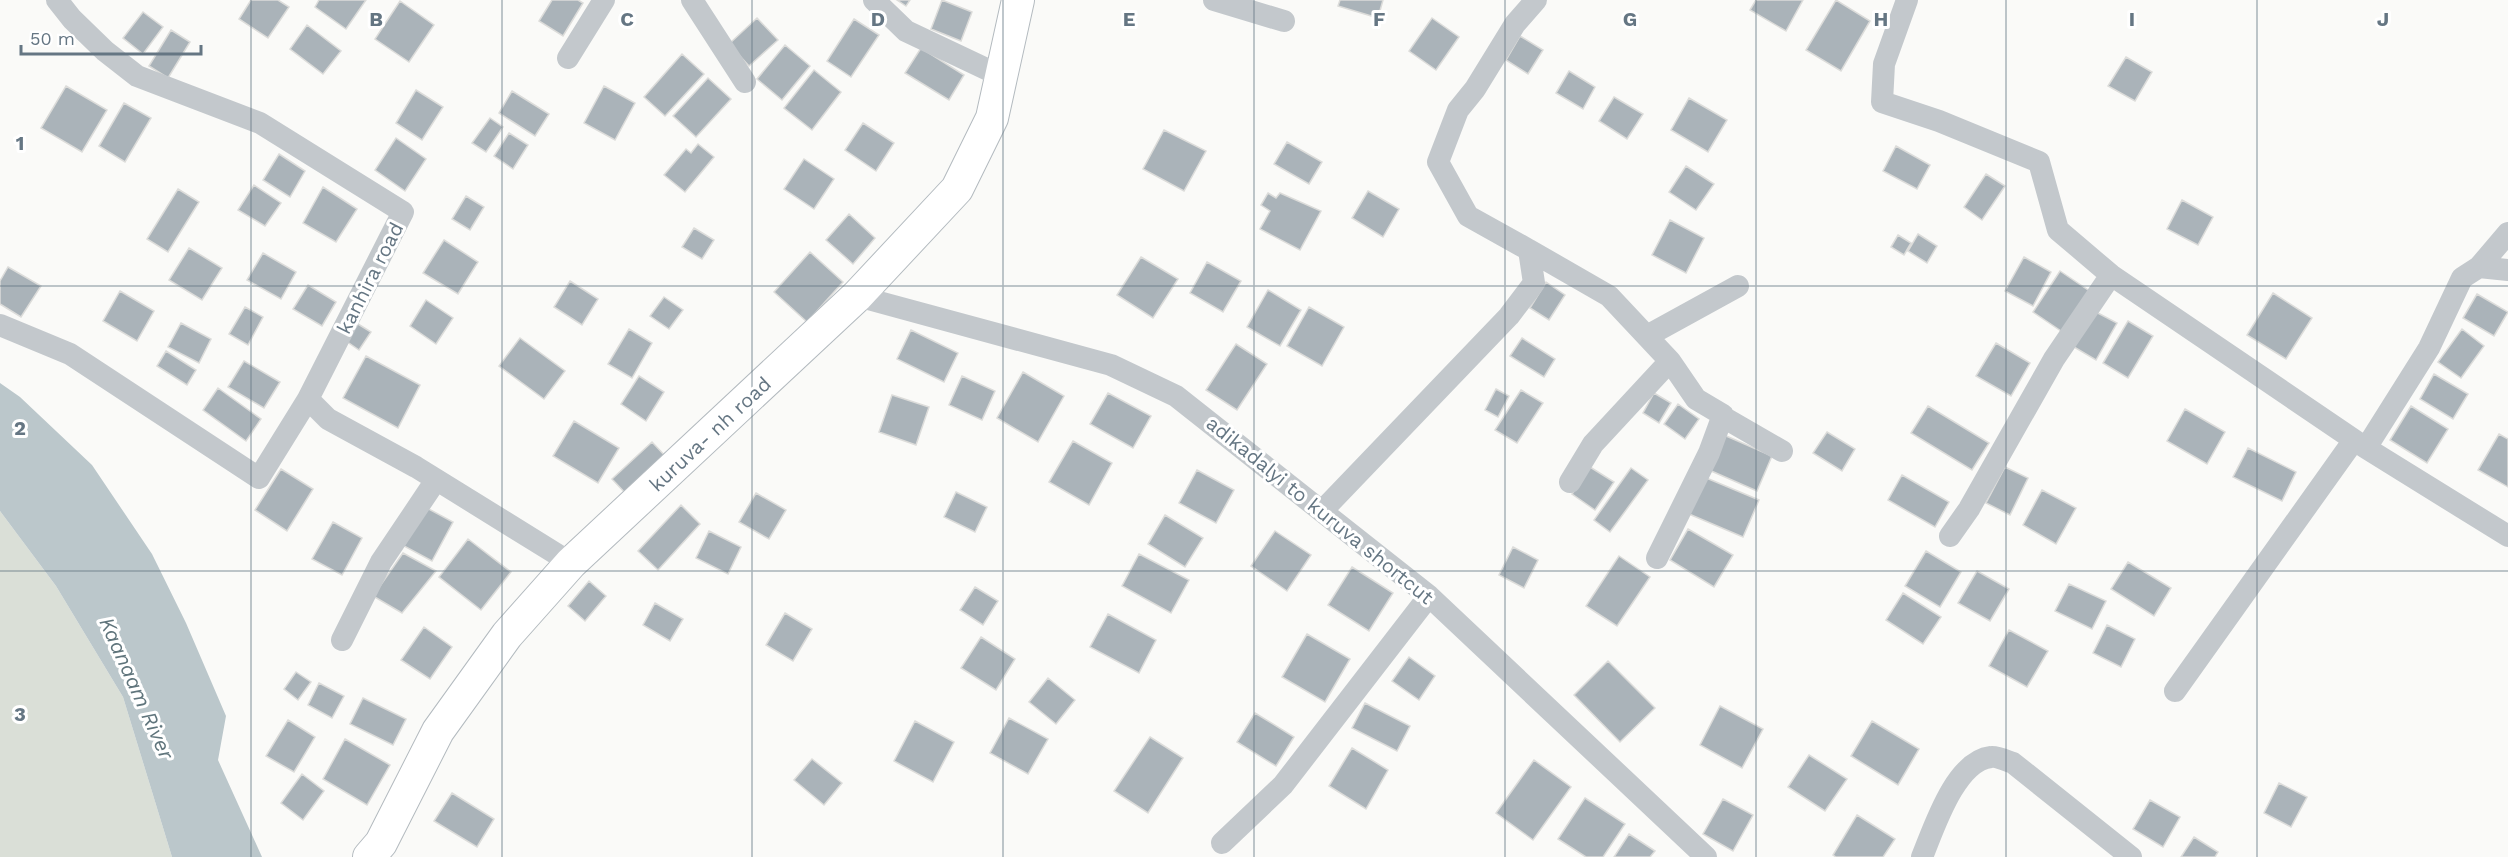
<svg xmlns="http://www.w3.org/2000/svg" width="2508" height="857" font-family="'Work Sans',sans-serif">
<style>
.green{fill:#dadfd7}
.water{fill:#bbc7cb}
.building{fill:#aab3b9;stroke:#dcdcda;stroke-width:1.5}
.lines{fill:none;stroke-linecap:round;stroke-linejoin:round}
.secondary-casing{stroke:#b3babf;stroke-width:34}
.minor{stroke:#c3c8cc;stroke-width:22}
.secondary{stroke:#fff;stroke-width:32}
.grid{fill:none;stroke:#657683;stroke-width:1.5;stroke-opacity:0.55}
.labels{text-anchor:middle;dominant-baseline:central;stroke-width:6;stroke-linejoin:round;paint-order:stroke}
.street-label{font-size:20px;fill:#657683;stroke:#fff}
.water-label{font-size:21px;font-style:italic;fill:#60757c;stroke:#fff}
.grid-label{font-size:20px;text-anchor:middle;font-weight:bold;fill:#657683;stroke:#fff;stroke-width:6;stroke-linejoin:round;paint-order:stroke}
</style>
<rect width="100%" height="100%" fill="#fafaf8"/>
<path class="green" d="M0,511L56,586L123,697L172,857H0Z"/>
<path class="water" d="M0,383L20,397L92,465L152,554L186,623L226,716L218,760L262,857H172L123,697L56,586L0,511Z"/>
<path class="building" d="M251,0H278L289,7L268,38L239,19Z
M319,0H366L346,29L315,7Z
M552,0H578L583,3L563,36L539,21Z
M897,0H910L906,6Z
M942,0L972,12L961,41L931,29Z
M1340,0H1383L1378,18L1338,6Z
M1756,0H1803L1786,31L1750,10Z
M1836,0L1870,21L1841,71L1806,50Z
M400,1L434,25L409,62L375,39Z
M143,12L163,27L143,54L123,38Z
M757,18L778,40L749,66L729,44Z
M1432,18L1459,37L1436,70L1409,51Z
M854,19L879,35L851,77L827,61Z
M307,25L341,51L323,74L290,49Z
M171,30L190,42L168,78L149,66Z
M1520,36L1543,50L1528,74L1506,60Z
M785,45L810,66L782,100L757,79Z
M921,48L964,75L949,100L905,73Z
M682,54L704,74L665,116L644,97Z
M2126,57L2152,72L2135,101L2108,86Z
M814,70L841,92L812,130L784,108Z
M1569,71L1595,87L1583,109L1556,93Z
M708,78L731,99L696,137L673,116Z
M66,86L107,110L82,152L41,128Z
M604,86L635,103L615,140L584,123Z
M416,90L443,107L422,140L396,123Z
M512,91L549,114L535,136L499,113Z
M1614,97L1643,114L1627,139L1599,121Z
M1689,98L1727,120L1708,152L1671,130Z
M124,103L151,118L125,162L99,146Z
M490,118L503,127L486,152L472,143Z
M863,123L894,143L876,171L845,150Z
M1164,130L1206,151L1184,191L1143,169Z
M509,133L528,145L513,169L494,156Z
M396,138L426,159L405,191L375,170Z
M1287,142L1322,162L1309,184L1274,164Z
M698,144L714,157L685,192L664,175L686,149L691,153Z
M1896,146L1930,165L1917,189L1883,171Z
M279,154L305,171L290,197L263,180Z
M804,159L834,179L814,209L784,189Z
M1686,166L1714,184L1696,210L1669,192Z
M1986,174L2005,186L1982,220L1964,207Z
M254,185L281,203L265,226L238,210Z
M323,187L357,209L336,242L303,223Z
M178,189L199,202L168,252L147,239Z
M1368,191L1399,209L1383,237L1352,218Z
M1268,193L1276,198L1280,193L1321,211L1300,250L1260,229L1270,211L1261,205Z
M466,196L484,207L470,230L452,219Z
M2182,200L2213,217L2198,245L2167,229Z
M849,214L875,238L853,264L826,240Z
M1670,220L1704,238L1686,273L1652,255Z
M694,228L714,240L702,259L682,247Z
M1918,234L1937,246L1927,263L1908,251Z
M1898,235L1911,243L1904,255L1891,247Z
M444,240L478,262L458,294L423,273Z
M189,248L222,268L202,300L169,280Z
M810,252L843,282L807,322L774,292Z
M263,253L296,272L281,299L247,280Z
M1141,257L1178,279L1153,318L1117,295Z
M2024,257L2051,272L2033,306L2005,291Z
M1207,262L1241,281L1223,312L1190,293Z
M8,267L41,286L21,317L0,304V281Z
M2060,271L2091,292L2064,333L2033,312Z
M570,281L598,299L582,325L554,307Z
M1546,282L1565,295L1549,320L1530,308Z
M308,285L336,302L322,326L293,309Z
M1268,290L1301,310L1280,346L1247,327Z
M120,291L154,311L137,341L103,321Z
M2273,293L2312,318L2286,359L2247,335Z
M2477,294L2508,312L2494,336L2463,318Z
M664,297L683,310L669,329L650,316Z
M426,300L453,318L436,344L410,326Z
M245,307L263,317L248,345L229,334Z
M1309,307L1344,327L1322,366L1287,346Z
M2094,311L2117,323L2096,360L2074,347Z
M2128,321L2153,336L2128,378L2103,363Z
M181,323L211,339L199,363L168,347Z
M358,324L371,332L359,350L346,341Z
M629,329L652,343L632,378L608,364Z
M2462,329L2484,346L2461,378L2438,362Z
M911,330L958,353L944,382L897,359Z
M520,338L565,371L544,399L499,366Z
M1522,338L1555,359L1544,377L1510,356Z
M1996,343L2030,363L2011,396L1976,376Z
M1236,344L1267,364L1237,410L1206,390Z
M166,351L196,370L187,385L157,366Z
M366,356L420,385L398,428L343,398Z
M244,361L280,382L264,408L228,387Z
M1023,372L1064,396L1038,442L997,418Z
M2434,374L2468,394L2453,419L2420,399Z
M639,376L664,392L646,421L621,404Z
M962,376L995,391L982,420L949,405Z
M218,388L261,419L246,441L203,410Z
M1496,389L1509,396L1498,417L1485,410Z
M1521,390L1543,403L1517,443L1495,430Z
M1108,393L1151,416L1133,448L1090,424Z
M1654,393L1671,403L1659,423L1643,413Z
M892,395L929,407L916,445L879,432Z
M1678,404L1699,419L1685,439L1664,424Z
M1928,406L1989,443L1972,470L1911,433Z
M2411,406L2448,429L2427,463L2390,440Z
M2185,409L2225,432L2207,464L2167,441Z
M574,421L619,448L598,483L553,456Z
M1827,432L1855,449L1842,471L1813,453Z
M2499,434L2508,439V487L2478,470Z
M1724,435L1772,456L1757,491L1709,470Z
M1073,441L1112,463L1089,505L1049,482Z
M652,442L668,459L628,496L612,479Z
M2248,448L2296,472L2282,501L2233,477Z
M1590,467L1614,482L1595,510L1572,494Z
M2005,467L2028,478L2010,515L1986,503Z
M1631,468L1648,480L1610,532L1594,520Z
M281,469L313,489L287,531L255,510Z
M1197,470L1234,490L1216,523L1179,503Z
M1902,475L1949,502L1935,527L1888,500Z
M1704,477L1759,500L1743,537L1689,514Z
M2042,490L2076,508L2056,544L2023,525Z
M956,492L987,507L975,532L944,517Z
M756,493L786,510L769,539L739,522Z
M681,505L700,524L658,570L638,551Z
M425,507L453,522L432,561L404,546Z
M1165,515L1203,538L1185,567L1148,544Z
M333,522L362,538L342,575L312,559Z
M1688,529L1733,555L1714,587L1670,560Z
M709,531L741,547L728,574L696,558Z
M1275,531L1311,555L1287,591L1251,566Z
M468,539L511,572L481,610L439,577Z
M1513,547L1538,560L1524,588L1499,575Z
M1926,551L1961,572L1940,607L1905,586Z
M403,553L436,571L402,613L373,596Z
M1139,554L1189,580L1171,613L1122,586Z
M1619,556L1650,577L1617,626L1586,606Z
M2128,562L2171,588L2154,616L2111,589Z
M1352,567L1393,593L1369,631L1328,605Z
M1977,571L2009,589L1990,621L1958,603Z
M589,581L606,596L585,621L568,606Z
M2069,584L2106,601L2092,629L2055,611Z
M975,587L998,601L983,625L960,610Z
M1903,593L1941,617L1923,644L1886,620Z
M655,603L683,619L670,641L643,625Z
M785,613L812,629L793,661L766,645Z
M1108,614L1156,640L1139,673L1090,647Z
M2107,625L2135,639L2121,667L2093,653Z
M424,627L452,647L430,679L401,660Z
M2009,630L2048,651L2027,687L1989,666Z
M1307,634L1350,659L1325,702L1282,677Z
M981,637L1015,659L996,690L961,668Z
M1409,657L1435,676L1419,700L1392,681Z
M1608,661L1655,708L1620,742L1574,695Z
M296,672L311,682L298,700L284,689Z
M1048,678L1075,700L1056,724L1029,702Z
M319,683L344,696L332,718L308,705Z
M363,698L406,719L393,745L350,724Z
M1365,703L1410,726L1397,751L1352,728Z
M1720,706L1763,729L1742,768L1700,745Z
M1255,713L1294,737L1276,766L1237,742Z
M1009,718L1048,739L1028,774L990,753Z
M288,720L315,737L294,772L266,756Z
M915,721L954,742L933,782L894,761Z
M1872,721L1919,749L1898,785L1851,756Z
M1150,737L1183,758L1148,813L1114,791Z
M345,739L390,765L367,805L323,779Z
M1352,748L1388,770L1366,809L1329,786Z
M1809,755L1847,779L1825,811L1788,787Z
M812,759L842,783L824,805L794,780Z
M1534,760L1571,787L1533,840L1496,813Z
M302,774L324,791L303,820L281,803Z
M2279,783L2307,797L2291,827L2264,813Z
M452,793L494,819L477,847L434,821Z
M1585,798L1625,824L1603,857H1586L1558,839Z
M1723,799L1753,815L1733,851L1703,834Z
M2150,800L2180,817L2163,847L2133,829Z
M1857,815L1895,839L1883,857H1836L1833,855Z
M1629,834L1655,851L1650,857H1614Z
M2194,837L2218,852L2215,857H2181Z"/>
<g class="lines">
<defs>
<path id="secondary" d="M369,857L381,843L438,731L507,635L571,563L857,296L957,189L992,118L1018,0"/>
</defs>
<use href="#secondary" class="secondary-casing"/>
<path class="minor" d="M57,0L72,19L105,51L137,76L260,123L403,212L308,399L328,419L416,467L571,563
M692,0L745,82
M874,0L906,31L1001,76
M1214,0L1284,21
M1907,0L1884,64L1882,102L1939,121L2039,162L2058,230L2111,275L2366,448L2429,348L2462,278L2479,267L2508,270
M568,58L604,0
M1529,250L1609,296L1670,361L1593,444L1570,482
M2479,267L2508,233
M857,296L1111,365L1176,396L1429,596L1706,857
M0,325L70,354L259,478L308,399
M1647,336L1738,286
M1723,417L1782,451
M2366,448L2508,536
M1322,511L1509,316L1534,283L1529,250L1468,216L1438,162L1458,110L1475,89L1515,24L1536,0
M1950,536L1969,509L2054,359L2111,275
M1657,558L1709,453L1723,415L1696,399L1670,361
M342,640L381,562L436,480
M2175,691L2354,440
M1222,843L1283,785L1429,596
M1922,857C1934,828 1955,761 1991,757C1997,756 2007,761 2013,763L2131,857"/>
<use href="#secondary" class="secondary"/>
</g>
<path class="grid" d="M251,0V857M502,0V857M752,0V857M1003,0V857M1254,0V857M1505,0V857M1756,0V857M2006,0V857M2257,0V857M0,286H2508M0,571H2508"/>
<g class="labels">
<g class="street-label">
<text transform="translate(370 278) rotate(-63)">kanhira road</text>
<text transform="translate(710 434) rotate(-43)">kuruva- nh road</text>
<text transform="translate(1320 510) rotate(39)">adikadalyi to kuruva shortcut</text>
</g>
<g class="water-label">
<text transform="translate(137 688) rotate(66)">Kaanaam River</text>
</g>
</g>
<g class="grid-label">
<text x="376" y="26">B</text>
<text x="627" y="26">C</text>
<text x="878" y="26">D</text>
<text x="1129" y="26">E</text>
<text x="1379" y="26">F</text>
<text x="1630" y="26">G</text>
<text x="1881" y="26">H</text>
<text x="2132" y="26">I</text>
<text x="2383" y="26">J</text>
<text x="20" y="150">1</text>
<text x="20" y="435">2</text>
<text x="20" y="721">3</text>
</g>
<path d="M21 45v9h180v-9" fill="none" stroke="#657683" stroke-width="3"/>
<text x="30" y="45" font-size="18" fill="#657683" stroke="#ffffff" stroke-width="4.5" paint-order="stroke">50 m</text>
</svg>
